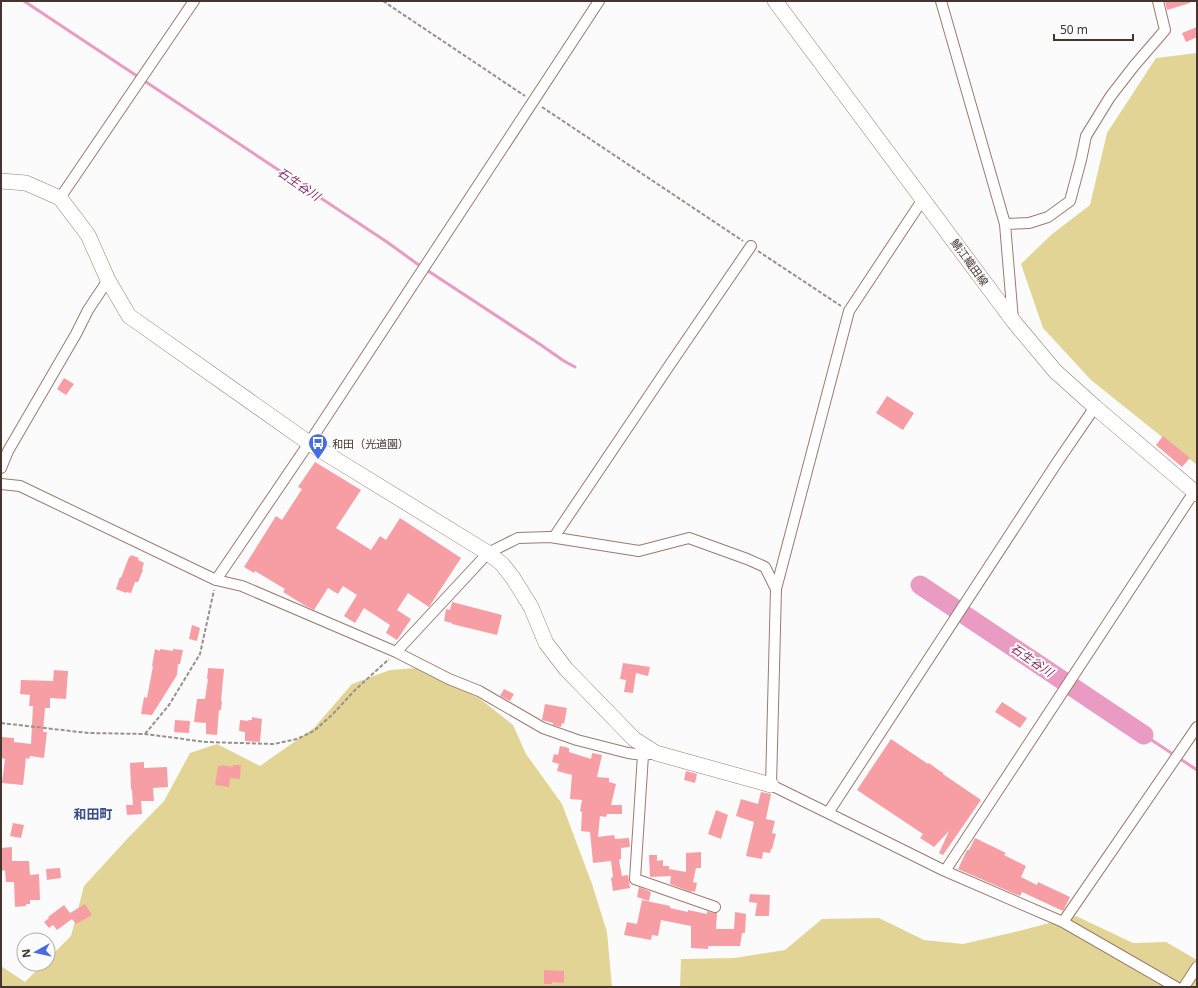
<svg xmlns="http://www.w3.org/2000/svg" width="1198" height="988" font-family="'Noto Sans','Noto Sans JP',sans-serif">
<style>
.green{fill:#e2d495}
.lines{fill:none;stroke-linecap:round;stroke-linejoin:round}
.stream{stroke:#ea9bc3;stroke-width:3}
.river{stroke:#ea9bc3;stroke-width:19}
.building{fill:#f79ea4}
.street-casing{stroke:#9d7a6c;stroke-width:12}
.secondary-casing{stroke:#9d7a6c;stroke-width:16}
.path{stroke:#98908d;stroke-width:2;stroke-dasharray:4 2;stroke-linecap:butt}
.street{stroke:#fff;stroke-width:10}
.secondary{stroke:#fff;stroke-width:15}
.labels{text-anchor:middle;dominant-baseline:central;stroke-width:4;stroke-linejoin:round;paint-order:stroke}
.street-label{font-size:11px;fill:#44352f;stroke:#fbfbfb}
.poi-label{font-size:11px;fill:#44352f;stroke:#fbfbfb;text-anchor:start}
.water-label{font-size:12px;font-style:italic;fill:#83295e;stroke:#fbfbfb}
.quarter-label{font-size:13px;font-weight:bold;fill:#374d88;stroke:#fbfbfb}
</style>
<rect width="100%" height="100%" fill="#fbfbfb"/>
<path class="green" d="M1197,53V465L1091,380L1043,328L1021,264L1051,235L1090,205L1107,133L1156,58Z
M431,667L484,702L513,725L526,754L562,804L592,884L607,932L612,987H1V966L25,982L43,964H48V959L71,936L84,886L128,838L164,801L190,753L217,744L260,766L314,728L352,684L390,670Z
M1076,916L1133,943L1166,942L1197,960V987H680L681,959L735,958L785,950L822,919L879,918L924,940L963,944L1019,931Z"/>
<g class="lines">
<path class="stream" d="M24,1L387,242L416,263L541,345L564,361L575,367
M1144,735L1197,770"/>
<path class="river" d="M920,585L1144,735"/>
</g>
<path class="building" d="M1165,1H1190V3L1167,10Z
M1197,27V37L1186,42L1182,33Z
M64,378L74,384L66,395L57,389Z
M887,396L914,413L903,430L876,413Z
M1163,436L1190,458L1182,467L1156,445Z
M315,462L361,490L336,528L371,550L380,536L386,540L400,518L461,558L429,607L408,593L397,610L411,619L397,640L386,633L390,625L364,608L355,623L344,616L357,595L343,586L338,594L328,588L314,610L304,605L283,592L285,589L255,571L254,573L244,567L276,516L282,520L302,489L298,487Z
M131,555L139,558L138,560L144,563L142,569L143,570L138,582H135L131,593L126,592V593L116,589L120,577L121,578L129,557H130Z
M452,602L502,615L497,635L452,624V623L444,621L446,609L450,610Z
M192,625L200,628L197,641L189,639Z
M155,649L160,651V649L173,651V649L183,650L180,664H178L177,675L152,715L141,714L144,697L147,698L153,666H152Z
M623,663L650,667L648,676L636,673L633,693L624,692L626,680L620,679Z
M208,668L224,669L221,701H222L221,710H219L217,735L206,734V723L194,722L197,699H205L208,679H207Z
M54,670L68,671L66,699L50,698V708H45L43,732H47L44,758L30,756L29,759L26,758L23,785L2,783L5,759L1,758L2,737L14,738V742L31,744L33,706H29L30,695L20,694L21,680L53,681Z
M504,689L514,694L510,701L500,696Z
M1002,702L1027,718L1020,728L995,712Z
M545,704L567,708L564,724L562,723L561,727L553,725V723L542,720Z
M252,717L262,719L260,742L245,741V732L239,731L240,720L248,721L249,720H252Z
M175,720L190,721L189,733L174,732Z
M891,739L928,764L929,763L937,769L943,773V774L981,800L943,855L939,853L949,831L934,847L920,838L923,834L857,790Z
M560,746L569,748V752L591,759L592,753L602,755L597,777L609,778V782L616,784L611,805H622V814H607L606,817L600,816L598,837L614,835L615,839L629,838L630,847L621,848V859L619,860L622,876L628,875L630,888L613,891L611,878L613,877L611,861L593,863L590,832L581,831L582,812L580,811L582,800L570,799L572,775L557,771L559,764L552,762L554,754L558,755Z
M144,762V768L167,767L168,787L153,788L154,801H141L142,814L127,815L126,805H133L132,790L131,789L130,763Z
M222,765L233,767V765H241L240,779L230,778L229,787L215,785L218,766H222Z
M686,771L697,774L695,783L684,780Z
M761,792L771,794L766,819L775,821L772,833L776,834L772,849H771L770,853L763,852L762,859L746,856L754,822L736,816L741,799L758,804Z
M716,810L728,815L721,839L708,834Z
M13,823L24,825L21,838L10,836Z
M975,838L1006,853L1004,855L1026,866L1021,877L1037,885L1038,882L1070,897L1063,911L1022,892L1020,896L958,869L967,850H969Z
M12,847V861H29L30,875L39,874L40,900H30V904H26V906L15,907L14,882H6L5,870L1,871V848Z
M701,852V868H696L693,882L697,883L695,892L691,891V892L670,884L671,876L650,877L649,855H657V861L663,860V866H669V869L686,872V853Z
M60,868L61,878L47,880L46,869Z
M639,887L651,892L649,901L637,897Z
M750,894L770,895L769,916H755L757,903L749,902Z
M642,900L670,906V908L688,912V910L707,914V911L713,913H717L716,929H734L735,912L746,914L745,933H742L740,946H708V949L691,948V926L661,920L658,936L652,935L651,940L624,935L627,922L637,924Z
M85,904L92,915L76,924L72,919L57,930L53,925L49,928L44,922L49,918L48,917L64,905L70,913Z
M544,970L564,971V983L552,982V984H544Z"/>
<g class="lines">
<defs>
<path id="street" d="M941,1L1005,224L1013,320
M60,198L194,1
M923,199L849,311L776,589L771,785L828,813L945,871L1063,922L1176,987
M1005,224L1029,223L1048,217L1070,201L1081,160L1086,136L1110,97L1134,66L1165,30L1158,1
M1,468L8,451L76,334L88,310L108,280
M1,484L20,486L216,580L242,586L396,652L449,679L479,691L543,728L577,740L628,753L643,755L656,753
M554,537L669,366L751,246
M216,580L309,443L599,1
M396,652L488,553L518,538L550,537L639,551L689,538L747,559L765,567L776,589
M643,755L635,879L715,907
M828,813L1058,461L1095,407
M945,871L1194,492
M1063,922L1197,727
M1184,987L1197,967"/>
<path id="secondary" d="M775,1L1014,322L1055,371L1095,407L1197,494
M1,181L26,183L60,198L88,235L108,280L129,316L309,443L488,553L502,564L513,578L531,607L546,643L566,669L634,739L656,753L771,785"/>
</defs>
<use href="#street" class="street-casing"/>
<use href="#secondary" class="secondary-casing"/>
<path class="path" d="M383,1L525,96
M542,107L743,241
M758,251L841,306
M1,723L88,733L145,734L206,742L274,744L297,739L314,731L332,715L355,690L389,659
M145,734L169,705L200,654L214,590"/>
<use href="#street" class="street"/>
<use href="#secondary" class="secondary"/>
</g>
<defs>
<symbol id="bus-pin" viewBox="-11 -11 22 30"><path d="M0 17L-7.5 6A9.5 9.5 0 1 1 7.5 6Z" fill="#476ee1" stroke="#fbfbfb"/><path d="M-5-6H5V4H4V6H2V4H-2V6H-4V4H-5ZM-3.5-4V0h7V-4ZM-3.5 1.2v1.5H-2V1.2ZM2 1.2v1.5H3.5V1.2Z" fill="#fff"/></symbol>
</defs>
<g fill-rule="evenodd">
<use href="#bus-pin" x="307" y="432" width="22" height="30"/>
</g>
<g class="labels">
<g class="street-label">
<text transform="translate(970 262) rotate(54)">鯖江織田線</text>
</g>
<g class="poi-label">
<text x="332" y="443">和田（光道園）</text>
</g>
<g class="water-label">
<text transform="translate(299 184) rotate(34)">石生谷川</text>
<text transform="translate(1032 660) rotate(34)">石生谷川</text>
</g>
<g class="quarter-label">
<text x="93" y="814">和田町</text>
</g>
</g>
<rect width="1198" height="988" fill="none" stroke="#44352f" stroke-width="4"/>
<g transform="translate(36 952) rotate(262)"><circle r="19" fill="#fbfbfb" stroke="#b2aca9"/>
<path d="M0-3L7 15L0 10L-7 15Z" fill="#476ee1"/>
<text y="-6" font-size="11" font-weight="bold" text-anchor="middle" fill="#44352f">N</text>
</g>
<path d="M1054 34v6h79v-6" fill="none" stroke="#44352f" stroke-width="2"/>
<text x="1060" y="34" font-size="12" fill="#44352f" stroke="#fbfbfb" stroke-width="3" paint-order="stroke">50 m</text>
</svg>
